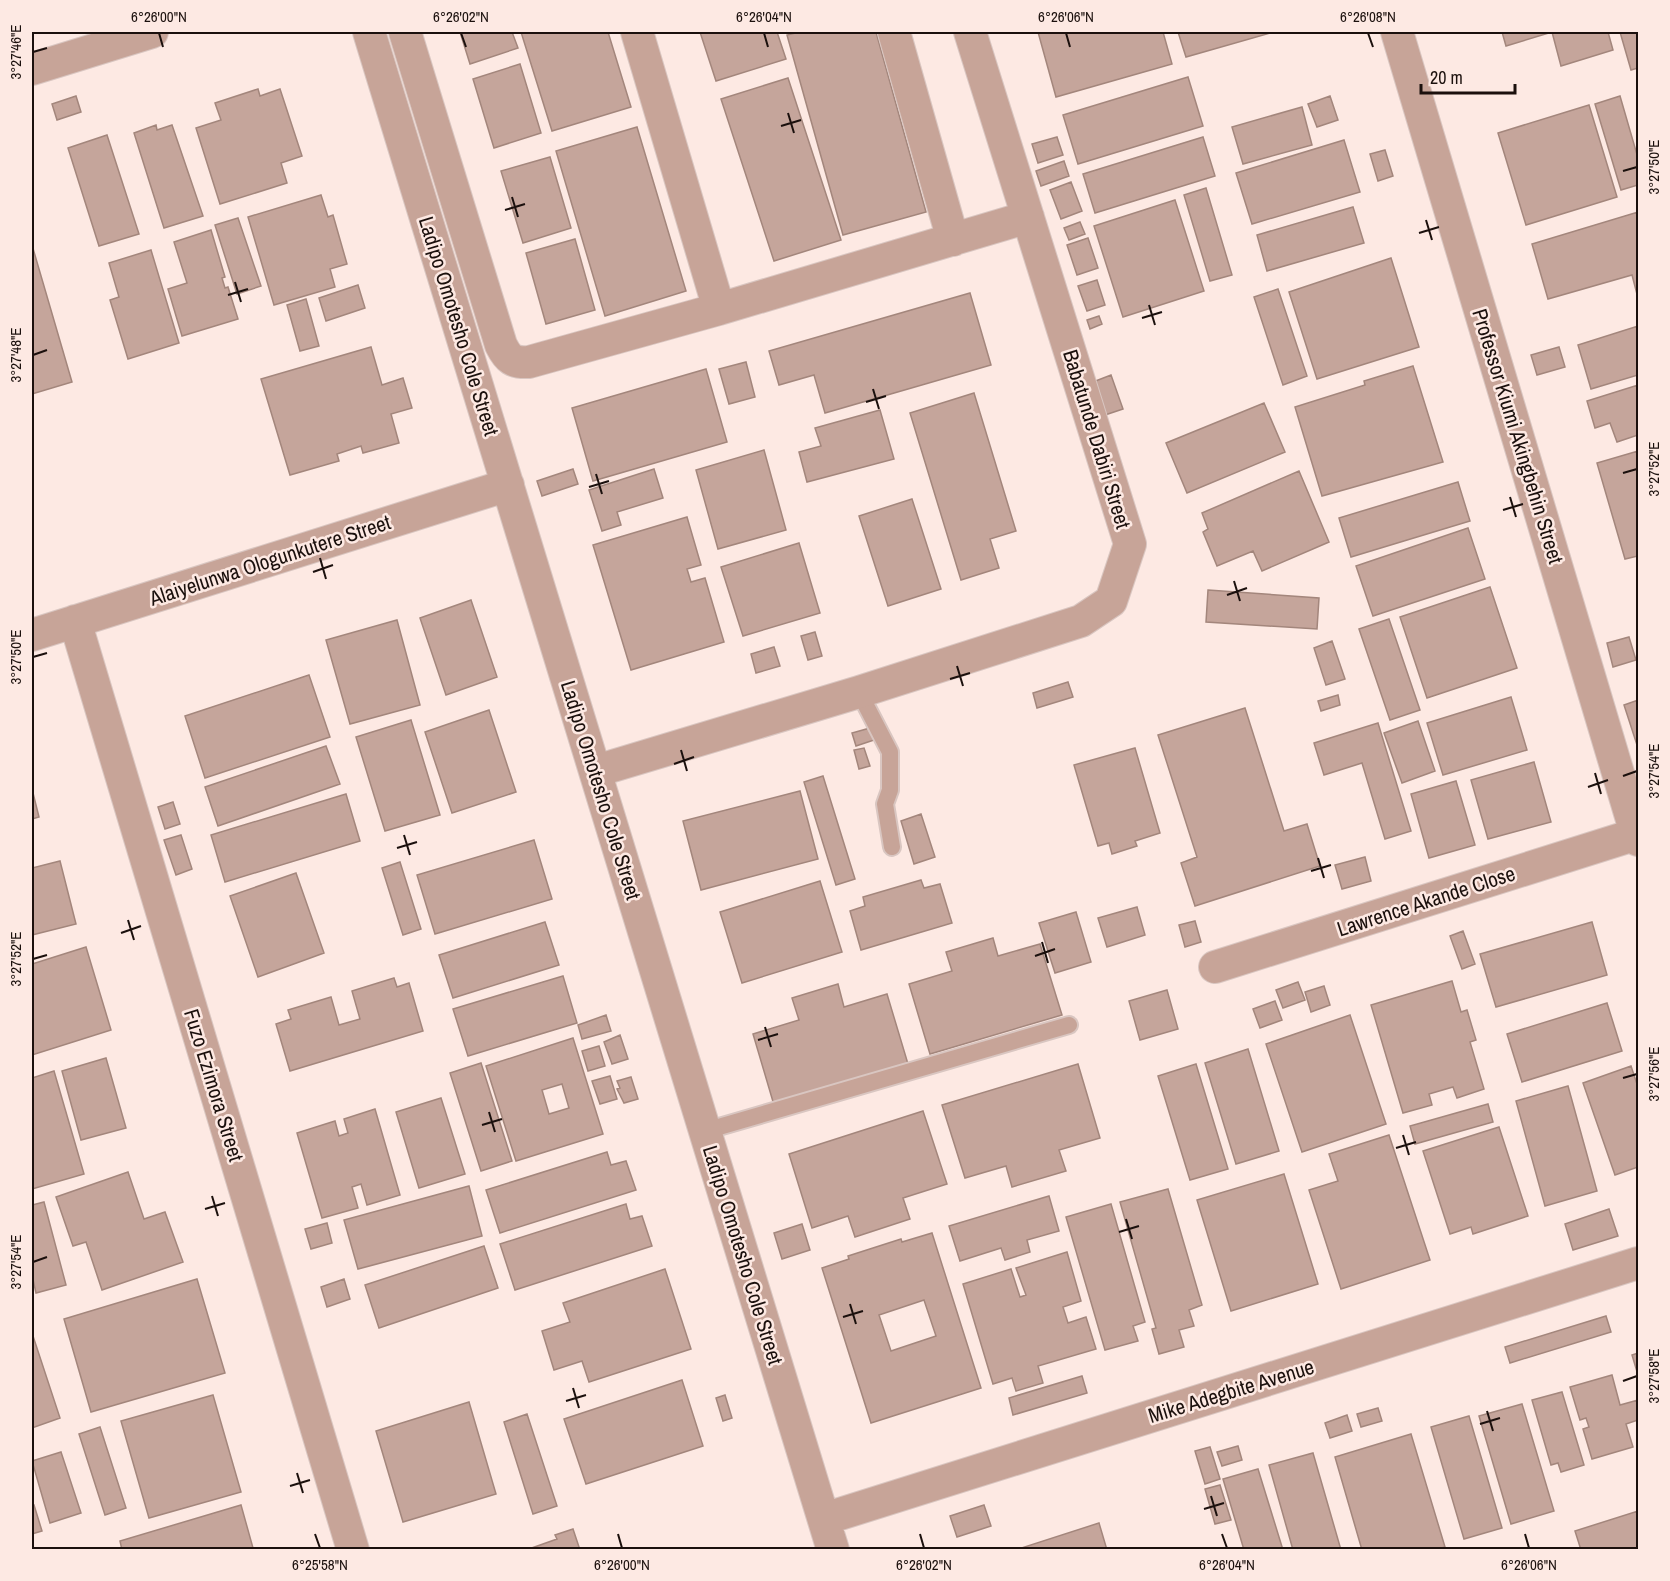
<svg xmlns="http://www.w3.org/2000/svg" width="1670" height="1581" font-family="'Archivo Narrow',sans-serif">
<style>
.building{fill:#c5a59b;stroke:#a3867c;stroke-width:1.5;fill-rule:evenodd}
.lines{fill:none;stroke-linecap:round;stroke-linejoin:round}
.lane-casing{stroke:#d9c6c1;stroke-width:20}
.street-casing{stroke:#d9c6c1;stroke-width:34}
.lane{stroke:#c7a498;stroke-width:16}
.street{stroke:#c7a498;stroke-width:32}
.ticks{fill:none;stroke:#1b100d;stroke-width:2}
.labels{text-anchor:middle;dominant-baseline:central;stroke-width:5;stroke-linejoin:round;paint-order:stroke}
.street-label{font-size:21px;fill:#1b100d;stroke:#fde9e3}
.neatline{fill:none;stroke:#1b100d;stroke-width:2}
.ticks-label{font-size:15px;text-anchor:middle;fill:#1b100d}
</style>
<rect width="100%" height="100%" fill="#fde9e3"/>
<path class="building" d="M460,32H512L518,48L470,64Z
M521,32H608L631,107L552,131Z
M700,32H777L786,59L716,81Z
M800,32H876L926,212L843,235L787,35Z
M1038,32H1163L1172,64L1056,97Z
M1178,32H1274L1186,57Z
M1502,32H1608L1613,50L1561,66L1552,32L1506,46Z
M1620,32H1638V68L1631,70Z
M520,64L541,133L494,148L473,79Z
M1188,77L1203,126L1078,164L1063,115Z
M788,78L841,240L774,261L721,99Z
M258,89L260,96L280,89L302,156L281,163L287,183L220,204L196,128L221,120L215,103Z
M76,96L81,112L57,120L52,104Z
M1330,96L1338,120L1317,127L1308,104Z
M1620,96L1638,158V185L1621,190L1595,104Z
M1589,105L1617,197L1526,225L1498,133Z
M1302,107L1312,145L1243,164L1232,127Z
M156,125L157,130L172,125L203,216L164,228L134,133Z
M637,127L686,291L605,316L556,151Z
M107,135L139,234L99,246L68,148Z
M1057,137L1063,155L1038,163L1032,144Z
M1203,137L1215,176L1095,213L1083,174Z
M1344,140L1360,192L1252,224L1236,173Z
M1385,150L1393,176L1378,181L1370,154Z
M550,157L571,228L523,243L501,171Z
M1064,161L1069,176L1041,186L1036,171Z
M1071,182L1082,211L1061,219L1050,190Z
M1206,188L1232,275L1210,281L1184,195Z
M321,195L328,217L333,215L347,264L330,269L335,287L274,305L248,217Z
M1175,200L1204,291L1123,317L1094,226Z
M1353,207L1364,243L1267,271L1257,235Z
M1638,212V298L1632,275L1548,299L1532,244Z
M238,218L261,286L237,294L215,225Z
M1080,222L1085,234L1069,240L1064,228Z
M211,230L225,277L222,278L225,288L228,287L238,319L182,336L168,289L187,283L174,242Z
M1088,238L1098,268L1077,275L1067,245Z
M575,239L595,310L546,324L526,253Z
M32,245L72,382L32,394Z
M151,250L179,343L128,359L110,300L119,297L109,263Z
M1391,258L1419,347L1317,379L1289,292Z
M1097,280L1105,305L1087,311L1078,286Z
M358,285L365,308L326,321L319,298Z
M1278,289L1307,376L1283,385L1254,297Z
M970,293L991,365L825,413L814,375L779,385L769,351Z
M306,299L319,346L300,351L287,305Z
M1099,316L1102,324L1090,329L1087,320Z
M1638,326V375L1591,389L1578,345Z
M371,347L382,385L403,378L412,408L391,414L399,443L363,453L361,446L337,454L339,461L290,475L261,379Z
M1559,347L1565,367L1537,375L1531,355Z
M746,362L755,397L729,404L719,369Z
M1413,366L1443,462L1322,496L1295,407L1365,385L1364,381Z
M706,369L727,442L593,481L572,408Z
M1111,375L1123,409L1105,415L1093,382Z
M1638,385V435L1617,442L1610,423L1595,428L1587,401Z
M974,393L1016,531L990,539L999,568L961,580L910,413Z
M1264,403L1285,452L1187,493L1166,443Z
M880,410L894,459L807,482L799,452L821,446L815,428Z
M764,450L786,530L718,549L696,470Z
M1638,451V556L1625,559L1597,463Z
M573,469L578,484L542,496L537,481Z
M654,469L663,498L617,512L621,525L602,531L589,490Z
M1299,471L1329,542L1262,571L1253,551L1217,566L1203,532L1208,529L1202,513Z
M1458,482L1470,521L1351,557L1339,518Z
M912,499L941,589L888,606L859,516Z
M687,517L701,565L687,569L691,582L705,578L724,642L631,670L593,545Z
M1468,528L1485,579L1373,616L1356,566Z
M799,543L820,613L743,636L721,567Z
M1490,587L1517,668L1427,698L1400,617Z
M1208,590L1319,598L1317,629L1206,622Z
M471,600L497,677L446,695L420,618Z
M1389,619L1420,710L1390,720L1359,629Z
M397,620L420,705L350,724L326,640Z
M815,632L822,656L808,660L801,636Z
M1629,637L1636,660L1613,667L1607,643Z
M1332,641L1345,679L1326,685L1314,648Z
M774,647L780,666L756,673L751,654Z
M309,675L330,737L205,778L185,716Z
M1068,682L1073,697L1037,708L1033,693Z
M1338,695L1340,705L1321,711L1318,701Z
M1511,697L1527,750L1443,775L1427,723Z
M1638,700V748L1624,705Z
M1245,708L1284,831L1307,824L1320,866L1195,906L1181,863L1197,857L1158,735Z
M489,710L516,792L452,813L425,732Z
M411,720L440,815L385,831L356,737Z
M1418,721L1435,771L1402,783L1384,733Z
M1378,723L1411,831L1385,839L1362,763L1324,775L1314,743Z
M870,728L874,740L856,746L852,733Z
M326,746L340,784L218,826L205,787Z
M864,748L870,766L859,769L854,750Z
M1135,748L1160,833L1135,841L1137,846L1112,854L1109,843L1098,846L1074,765Z
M1534,762L1551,822L1488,839L1471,780Z
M823,776L855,879L836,885L804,782Z
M1456,781L1475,845L1429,858L1411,794Z
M32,789L39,817L32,819Z
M800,791L818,859L701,890L683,821Z
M346,794L360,841L225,882L211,835Z
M173,802L180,824L165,829L158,807Z
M921,814L935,857L914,864L901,821Z
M181,835L192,869L176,875L164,840Z
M534,840L552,899L435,934L417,875Z
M1365,857L1371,881L1342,889L1335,865Z
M60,861L76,924L32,935V868Z
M400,862L421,929L403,935L382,868Z
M296,873L324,953L258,977L230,896Z
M921,880L924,888L940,884L952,923L861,950L850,911L865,906L863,897Z
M820,881L842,952L742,983L720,912Z
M1137,907L1145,935L1107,947L1098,918Z
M1076,912L1091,962L1055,973L1039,923Z
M1195,921L1201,942L1185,947L1179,925Z
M545,922L559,965L453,998L439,955Z
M1592,922L1607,975L1496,1007L1480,954Z
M1463,931L1475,964L1462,969L1450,936Z
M993,938L998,956L1040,944L1062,1015L930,1054L909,984L952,971L946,952Z
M86,947L111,1030L32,1055V964Z
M563,976L577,1023L468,1056L453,1009Z
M394,978L397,987L409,983L423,1031L290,1071L276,1024L291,1019L288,1010L331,997L339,1025L360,1019L352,991Z
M1452,981L1461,1012L1467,1010L1476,1040L1470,1042L1484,1089L1457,1098L1453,1087L1429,1094L1432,1105L1403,1113L1371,1005Z
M1298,982L1305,1000L1283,1008L1276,990Z
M838,984L844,1007L887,994L908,1064L774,1105L753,1034L799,1020L792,998Z
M1324,986L1330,1005L1311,1012L1305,992Z
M1167,990L1178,1029L1140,1040L1129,1001Z
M1275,1001L1282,1020L1260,1028L1253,1009Z
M1607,1003L1622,1051L1522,1082L1507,1034Z
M606,1015L611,1031L582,1039L578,1025Z
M1350,1015L1386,1124L1302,1152L1266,1044Z
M620,1035L628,1059L612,1064L604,1042Z
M573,1038L603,1134L516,1161L486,1066ZM562,1084L569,1108L549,1114L542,1090Z
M599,1046L605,1066L588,1071L582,1051Z
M1248,1049L1279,1151L1236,1164L1205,1063Z
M106,1058L126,1128L81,1140L62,1071Z
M481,1063L512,1161L481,1171L450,1073Z
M1078,1064L1100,1138L1059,1150L1066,1171L1012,1187L1006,1166L965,1178L942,1105Z
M1196,1064L1228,1169L1190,1180L1158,1076Z
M1631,1066L1638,1087V1167L1615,1175L1583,1083Z
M54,1071L84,1174L32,1189V1078Z
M610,1076L617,1099L600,1104L592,1081Z
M631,1077L638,1099L624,1103L617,1089L620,1088L617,1081Z
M1568,1086L1597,1191L1545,1206L1516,1101Z
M441,1098L465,1174L419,1188L396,1112Z
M1488,1104L1493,1122L1415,1144L1410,1126Z
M375,1109L400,1195L367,1205L361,1184L352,1187L358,1208L322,1218L297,1133L335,1121L339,1136L348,1133L344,1119Z
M923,1111L947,1184L903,1198L910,1219L855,1237L848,1216L812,1228L789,1154Z
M1499,1127L1528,1216L1473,1234L1471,1227L1450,1234L1423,1151Z
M1389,1135L1430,1260L1341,1289L1309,1190L1338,1181L1329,1154Z
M607,1152L611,1165L626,1161L636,1190L500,1233L486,1190Z
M128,1172L144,1219L165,1212L183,1262L102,1290L86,1242L73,1246L56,1197Z
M1284,1174L1318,1284L1231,1311L1197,1200Z
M469,1186L482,1236L358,1269L344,1220Z
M1168,1189L1202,1305L1189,1310L1194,1326L1179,1330L1184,1347L1159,1354L1152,1329L1156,1328L1120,1202Z
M1049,1196L1059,1231L1027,1240L1030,1252L1005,1260L1001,1248L960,1261L949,1226Z
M44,1202L66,1285L36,1293L32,1275V1205Z
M626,1204L630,1219L642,1216L652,1246L515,1290L500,1244Z
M1111,1204L1145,1322L1133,1326L1138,1341L1105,1350L1066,1217Z
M1609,1209L1618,1236L1573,1250L1565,1224Z
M327,1223L332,1243L311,1249L305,1229Z
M802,1224L810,1250L782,1259L774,1233Z
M932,1233L981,1388L871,1423L822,1268L849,1259L848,1256L901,1239L902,1242ZM924,1300L936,1336L891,1351L879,1315Z
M484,1246L498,1288L379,1328L365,1285Z
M1067,1252L1081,1301L1063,1307L1068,1323L1086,1317L1096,1349L1038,1366L1043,1383L1016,1391L1012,1378L993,1384L963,1284L1011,1269L1020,1297L1026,1295L1016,1268Z
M665,1269L691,1349L589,1382L582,1361L554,1370L542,1331L570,1322L563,1303Z
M197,1279L225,1373L91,1412L64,1319Z
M344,1279L350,1299L327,1307L321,1287Z
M1606,1316L1611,1332L1510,1363L1505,1347Z
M32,1333L60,1418L32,1428Z
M1638,1353V1375L1632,1355Z
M1612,1375L1620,1405L1638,1400V1420L1626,1424L1633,1447L1592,1459L1583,1429L1589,1427L1586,1418L1580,1420L1570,1387Z
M1082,1376L1087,1393L1013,1415L1009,1398Z
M682,1380L703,1446L586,1484L564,1419Z
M1562,1392L1584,1465L1561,1472L1558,1463L1551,1465L1532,1400Z
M213,1395L241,1492L149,1518L121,1421Z
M725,1395L732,1418L723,1421L716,1398Z
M469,1402L496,1494L403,1522L376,1431Z
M1522,1404L1554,1511L1511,1524L1479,1416Z
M1378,1408L1382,1421L1361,1427L1357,1414Z
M527,1414L557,1506L533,1514L504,1422Z
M1347,1415L1352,1431L1330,1438L1325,1423Z
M1469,1416L1502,1528L1464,1539L1431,1427Z
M100,1427L126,1508L105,1515L79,1434Z
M1411,1434L1445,1547L1435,1550H1362L1335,1457Z
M1238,1446L1242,1460L1222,1466L1217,1452Z
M1210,1447L1220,1479L1205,1484L1195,1451Z
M61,1452L81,1513L50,1523L32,1461Z
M1313,1453L1341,1550H1293L1269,1465Z
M1258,1469L1283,1550H1244L1223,1479Z
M1220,1485L1231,1520L1215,1524L1205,1489Z
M34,1505L42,1531L32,1534V1506Z
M241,1505L253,1548L122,1550L120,1541Z
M984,1505L991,1526L957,1537L950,1516Z
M1638,1511V1550H1581L1575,1531Z
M1099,1523L1107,1550H1015Z
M573,1529L580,1550H526L557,1539L555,1535Z"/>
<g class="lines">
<defs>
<path id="lane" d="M859,692L890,752V790L885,804L892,847
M705,1131L1069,1025"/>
<path id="street" d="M369,32L833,1550
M405,32L501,345C508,359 513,363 529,362L719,309L637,32
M894,32L953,240
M1397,32L1638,840
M32,69L152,32
M719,309L1028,217
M75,621L353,1550
M32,635L508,485
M596,771L859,692L1081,621L1111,601L1130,544L970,32
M1215,967L1637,834
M824,1519L1638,1263"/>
</defs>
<use href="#lane" class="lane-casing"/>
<use href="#street" class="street-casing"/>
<use href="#lane" class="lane"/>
<use href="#street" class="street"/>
</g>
<path class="ticks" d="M159,33L163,47M461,33L466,47M764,33L768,47M1066,33L1070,47M1368,33L1373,47M33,52L47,48M788,113L794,133M781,126L801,120M1623,171L1637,167M512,197L518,217M505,210L525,204M1426,220L1432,240M1419,233L1439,227M235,282L241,302M228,295L248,289M1149,305L1155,325M1142,318L1162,312M33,355L47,350M873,389L879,409M866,402L886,396M1623,473L1637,469M596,474L602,494M589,487L609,481M1510,497L1516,517M1503,510L1523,504M320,558L326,579M313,572L333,565M1234,581L1240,601M1227,595L1247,588M33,657L47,653M957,666L963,686M950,679L970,673M681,750L687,771M674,764L694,757M1595,773L1601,794M1623,776L1637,771M1588,787L1608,780M404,835L410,855M397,848L417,842M1318,858L1324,878M1311,871L1331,865M128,920L134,940M121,933L141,926M1042,942L1048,963M1035,956L1055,949M33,959L47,955M765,1027L771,1047M758,1040L778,1034M1623,1078L1637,1074M489,1112L495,1132M482,1125L502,1119M1403,1135L1409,1155M1396,1148L1416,1142M212,1196L218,1216M205,1209L225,1203M1126,1219L1132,1239M1119,1232L1139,1226M33,1262L47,1257M850,1304L856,1324M843,1317L863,1311M1623,1381L1637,1376M573,1388L579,1408M566,1401L586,1395M1487,1411L1493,1431M1480,1424L1500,1418M297,1473L303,1493M290,1486L310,1480M1211,1496L1217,1516M1204,1509L1224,1503M315,1534L320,1548M618,1534L622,1548M920,1534L924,1548M1222,1534L1227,1548M1525,1534L1529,1548"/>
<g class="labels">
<g class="street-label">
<text transform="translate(459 326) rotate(73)">Ladipo Omotesho Cole Street</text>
<text transform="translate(1518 436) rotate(73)">Professor Kiumi Akingbehin Street</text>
<text transform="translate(1097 439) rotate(73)">Babatunde Dabiri Street</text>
<text transform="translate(270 560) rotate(-18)">Alaiyelunwa Ologunkutere Street</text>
<text transform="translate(601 790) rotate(73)">Ladipo Omotesho Cole Street</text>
<text transform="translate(1426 901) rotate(-18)">Lawrence Akande Close</text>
<text transform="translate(214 1085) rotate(73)">Fuzo Ezimora Street</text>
<text transform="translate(743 1255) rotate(73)">Ladipo Omotesho Cole Street</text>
<text transform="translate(1231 1391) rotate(-17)">Mike Adegbite Avenue</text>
</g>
</g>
<rect width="1670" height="1581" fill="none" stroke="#fde9e3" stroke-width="66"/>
<path d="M1421 84v9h94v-9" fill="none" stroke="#1b100d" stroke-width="3"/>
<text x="1430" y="84" font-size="18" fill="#1b100d" stroke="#fde9e3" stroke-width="4.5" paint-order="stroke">20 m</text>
<rect x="33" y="33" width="1604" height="1515" class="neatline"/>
<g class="ticks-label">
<text x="159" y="22">6°26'00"N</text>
<text x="461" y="22">6°26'02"N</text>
<text x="764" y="22">6°26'04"N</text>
<text x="1066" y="22">6°26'06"N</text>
<text x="1368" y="22">6°26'08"N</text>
<text transform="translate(16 52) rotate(-90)" y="5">3°27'46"E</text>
<text transform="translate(1654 167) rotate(-90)" y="5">3°27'50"E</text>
<text transform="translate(16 355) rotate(-90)" y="5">3°27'48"E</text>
<text transform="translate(1654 469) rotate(-90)" y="5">3°27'52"E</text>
<text transform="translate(16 657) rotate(-90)" y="5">3°27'50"E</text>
<text transform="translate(1654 771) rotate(-90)" y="5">3°27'54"E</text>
<text transform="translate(16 959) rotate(-90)" y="5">3°27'52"E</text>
<text transform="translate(1654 1074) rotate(-90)" y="5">3°27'56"E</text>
<text transform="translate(16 1262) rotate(-90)" y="5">3°27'54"E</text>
<text transform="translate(1654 1376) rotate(-90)" y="5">3°27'58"E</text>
<text x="320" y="1570">6°25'58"N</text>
<text x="622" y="1570">6°26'00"N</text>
<text x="924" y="1570">6°26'02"N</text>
<text x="1227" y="1570">6°26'04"N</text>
<text x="1529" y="1570">6°26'06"N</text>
</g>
</svg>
